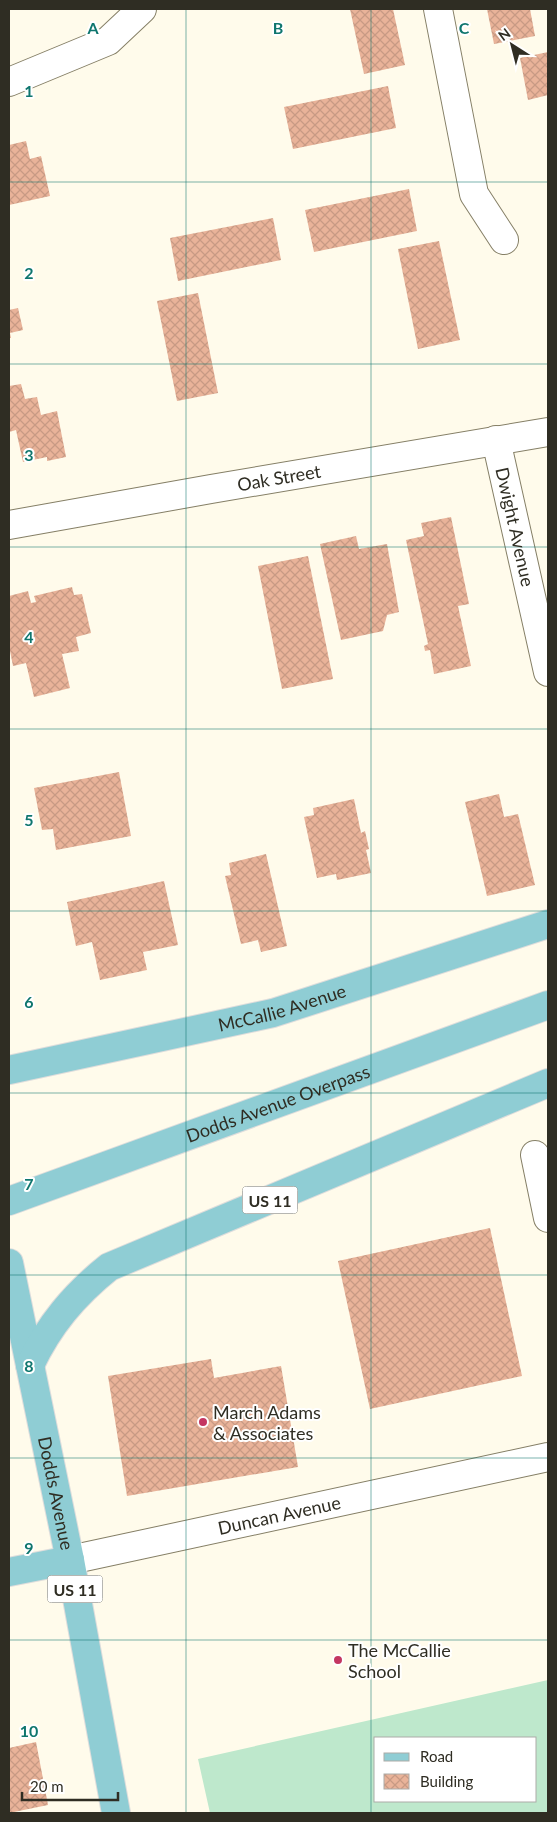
<svg xmlns="http://www.w3.org/2000/svg" width="557" height="1822" font-family="Lato,sans-serif">
<style>
.pitch{fill:#bee8cc;fill-rule:evenodd}
.building{fill:url(#building-cross-hatch)}
.lines{fill:none;stroke-linecap:round;stroke-linejoin:round}
.minor-casing{stroke:#857f66;stroke-width:30}
.major-casing{stroke:#dedddc;stroke-width:30}
.minor{stroke:#fff;stroke-width:28}
.major{stroke:#8fcdd4;stroke-width:28}
.grid{fill:none;stroke:#0f766e;stroke-width:1;stroke-opacity:0.55}
.poi-dot{fill:#c43661;stroke:#fff;stroke-width:2}
.labels{text-anchor:middle;dominant-baseline:central;stroke-width:4;stroke-linejoin:round;paint-order:stroke}
.shield{fill:#fff;stroke:#6d6c65;stroke-width:1}
.shield-label{font-size:16px;font-weight:bold;fill:#2f2d23}
.street-label{font-size:18px;fill:#2f2d23;stroke:#fff}
.poi-label{font-size:18px;fill:#2f2d23;stroke:#fff;text-anchor:start}
.grid-label{font-size:16px;text-anchor:middle;font-weight:bold;fill:#0f766e;stroke:#fff;stroke-width:4;stroke-linejoin:round;paint-order:stroke}
</style>
<defs>
<pattern id="building-cross-hatch" width="8" height="8" patternUnits="userSpaceOnUse" patternTransform="scale(1.25)"><rect width="8" height="8" fill="#e9b399"/><path d="M0 0l8 8M0 8l8-8" fill="none" stroke="#c89a84"/></pattern>
</defs>
<rect width="100%" height="100%" fill="#fffbeb"/>
<path class="pitch" d="M548,1680V1813H210L198,1759ZM376,1738H536V1801H376Z"/>
<path class="building" d="M350,9H393L405,65L364,74Z
M487,9H530L535,36L494,44Z
M548,52V95L528,100L520,58Z
M388,86L396,128L293,149L284,107Z
M26,141L30,159L41,156L50,196L9,205V145Z
M409,189L417,231L314,252L305,210Z
M273,218L281,260L178,281L170,238Z
M439,241L460,340L418,349L398,249Z
M198,293L218,393L177,401L157,301Z
M18,308L23,330L10,333L11,338H9V310Z
M21,384L25,399L37,397L41,415L57,411L66,457L47,461V457L23,462L16,430L9,432V386Z
M451,517L469,604L458,606L471,666L434,674L430,650L425,651L424,646L428,644L406,540L424,536L421,523Z
M356,536L359,549L387,544L399,612L387,615L383,631L341,640L320,544Z
M308,556L333,679L282,689L258,566Z
M72,587L74,595L82,594L91,633L76,637L79,651L62,654L70,688L34,697L26,663L13,666L9,646V596L28,591L31,603L36,602L34,596Z
M119,772L131,836L56,850L53,829L42,830L34,788Z
M499,794L504,817L518,814L535,885L487,896L465,802Z
M354,799L361,833L365,831L369,849L366,850L371,873L337,880L336,874L317,878L304,817L314,815L313,808Z
M266,854L287,946L261,952L258,940L241,944L225,876L231,875L229,863Z
M164,881L178,945L143,952L147,970L100,980L92,942L76,946L67,902Z
M490,1228L522,1376L370,1409L338,1261Z
M211,1359L214,1378L281,1366L298,1467L127,1496L108,1376Z
M36,1742L48,1805L9,1813V1748Z"/>
<g class="lines">
<defs>
<g id="minor">
<path d="M438,9L474,194L504,240"/>
<path d="M9,82L108,41L142,9"/>
<path id="s1" d="M496,440L548,672"/>
<path id="s2" d="M9,525L211,489L548,432"/>
<path d="M535,1155L548,1218"/>
<path id="s3" d="M70,1560L548,1457"/>
</g>
<g id="major">
<path id="s4" d="M9,1070L273,1013L548,924"/>
<path id="s5" d="M9,1201L548,1005"/>
<path id="s6" d="M9,1263L70,1560L116,1813"/>
<path d="M30,1365C49,1325 74,1295 109,1267L548,1083"/>
<path d="M9,1572L70,1560"/>
</g>
</defs>
<use href="#minor" class="minor-casing"/>
<use href="#major" class="major-casing"/>
<use href="#minor" class="minor"/>
<use href="#major" class="major"/>
</g>
<path class="grid" d="M186,9V1813M371,9V1813M9,182H548M9,364H548M9,547H548M9,729H548M9,911H548M9,1093H548M9,1275H548M9,1458H548M9,1640H548"/>
<g class="poi-dot">
<circle cx="203" cy="1422" r="5"/>
<circle cx="338" cy="1660" r="5"/>
</g>
<g class="labels">
<g class="shield">
<rect x="242.5" y="1186.5" width="55" height="27" rx="4"/>
<rect x="47.5" y="1575.5" width="55" height="27" rx="4"/>
</g>
<g class="shield-label">
<text x="270" y="1200">US 11</text>
<text x="75" y="1589">US 11</text>
</g>
<g class="street-label">
<text stroke="none"><textPath href="#s2" startOffset="274">Oak Street</textPath></text>
<text stroke="none"><textPath href="#s1" startOffset="89">Dwight Avenue</textPath></text>
<text stroke="none"><textPath href="#s4" startOffset="280">McCallie Avenue</textPath></text>
<text stroke="none"><textPath href="#s5" startOffset="286">Dodds Avenue Overpass</textPath></text>
<text stroke="none"><textPath href="#s6" startOffset="235">Dodds Avenue</textPath></text>
<text stroke="none"><textPath href="#s3" startOffset="214">Duncan Avenue</textPath></text>
</g>
<g class="poi-label">
<text x="213" y="1412">March Adams<tspan x="213" dy="21">&amp; Associates</tspan></text>
<text x="348" y="1650">The McCallie<tspan x="348" dy="21">School</tspan></text>
</g>
</g>
<g class="grid-label">
<text x="93" y="34">A</text>
<text x="278" y="34">B</text>
<text x="464" y="34">C</text>
<text x="29" y="97">1</text>
<text x="29" y="279">2</text>
<text x="29" y="461">3</text>
<text x="29" y="643">4</text>
<text x="29" y="826">5</text>
<text x="29" y="1008">6</text>
<text x="29" y="1190">7</text>
<text x="29" y="1372">8</text>
<text x="29" y="1554">9</text>
<text x="29" y="1737">10</text>
</g>
<rect width="557" height="1822" fill="none" stroke="#2f2d23" stroke-width="20"/>
<rect x="374" y="1737" width="162" height="65" fill="#ffffff" stroke="#acaba7"/>
<rect x="384" y="1753" width="25" height="8" fill="#8fcdd4" stroke="#acaba7"/>
<text x="420" y="1762" font-size="15" fill="#2f2d23">Road</text>
<rect x="384" y="1774" width="25" height="15" fill="url(#building-cross-hatch)" stroke="#acaba7"/>
<text x="420" y="1787" font-size="15" fill="#2f2d23">Building</text>
<g transform="translate(512 45) rotate(324)" stroke="#ffffff" stroke-width="4" paint-order="stroke">
<path d="M0-4L9 19L0 12L-9 19Z" fill="#2f2d23"/>
<text y="-8" font-size="14" font-weight="bold" text-anchor="middle" fill="#2f2d23">N</text>
</g>
<path d="M22 1792v8h96v-8" fill="none" stroke="#2f2d23" stroke-width="2.5"/>
<text x="30" y="1792" font-size="15" fill="#2f2d23" stroke="#ffffff" stroke-width="4" paint-order="stroke">20 m</text>
</svg>
